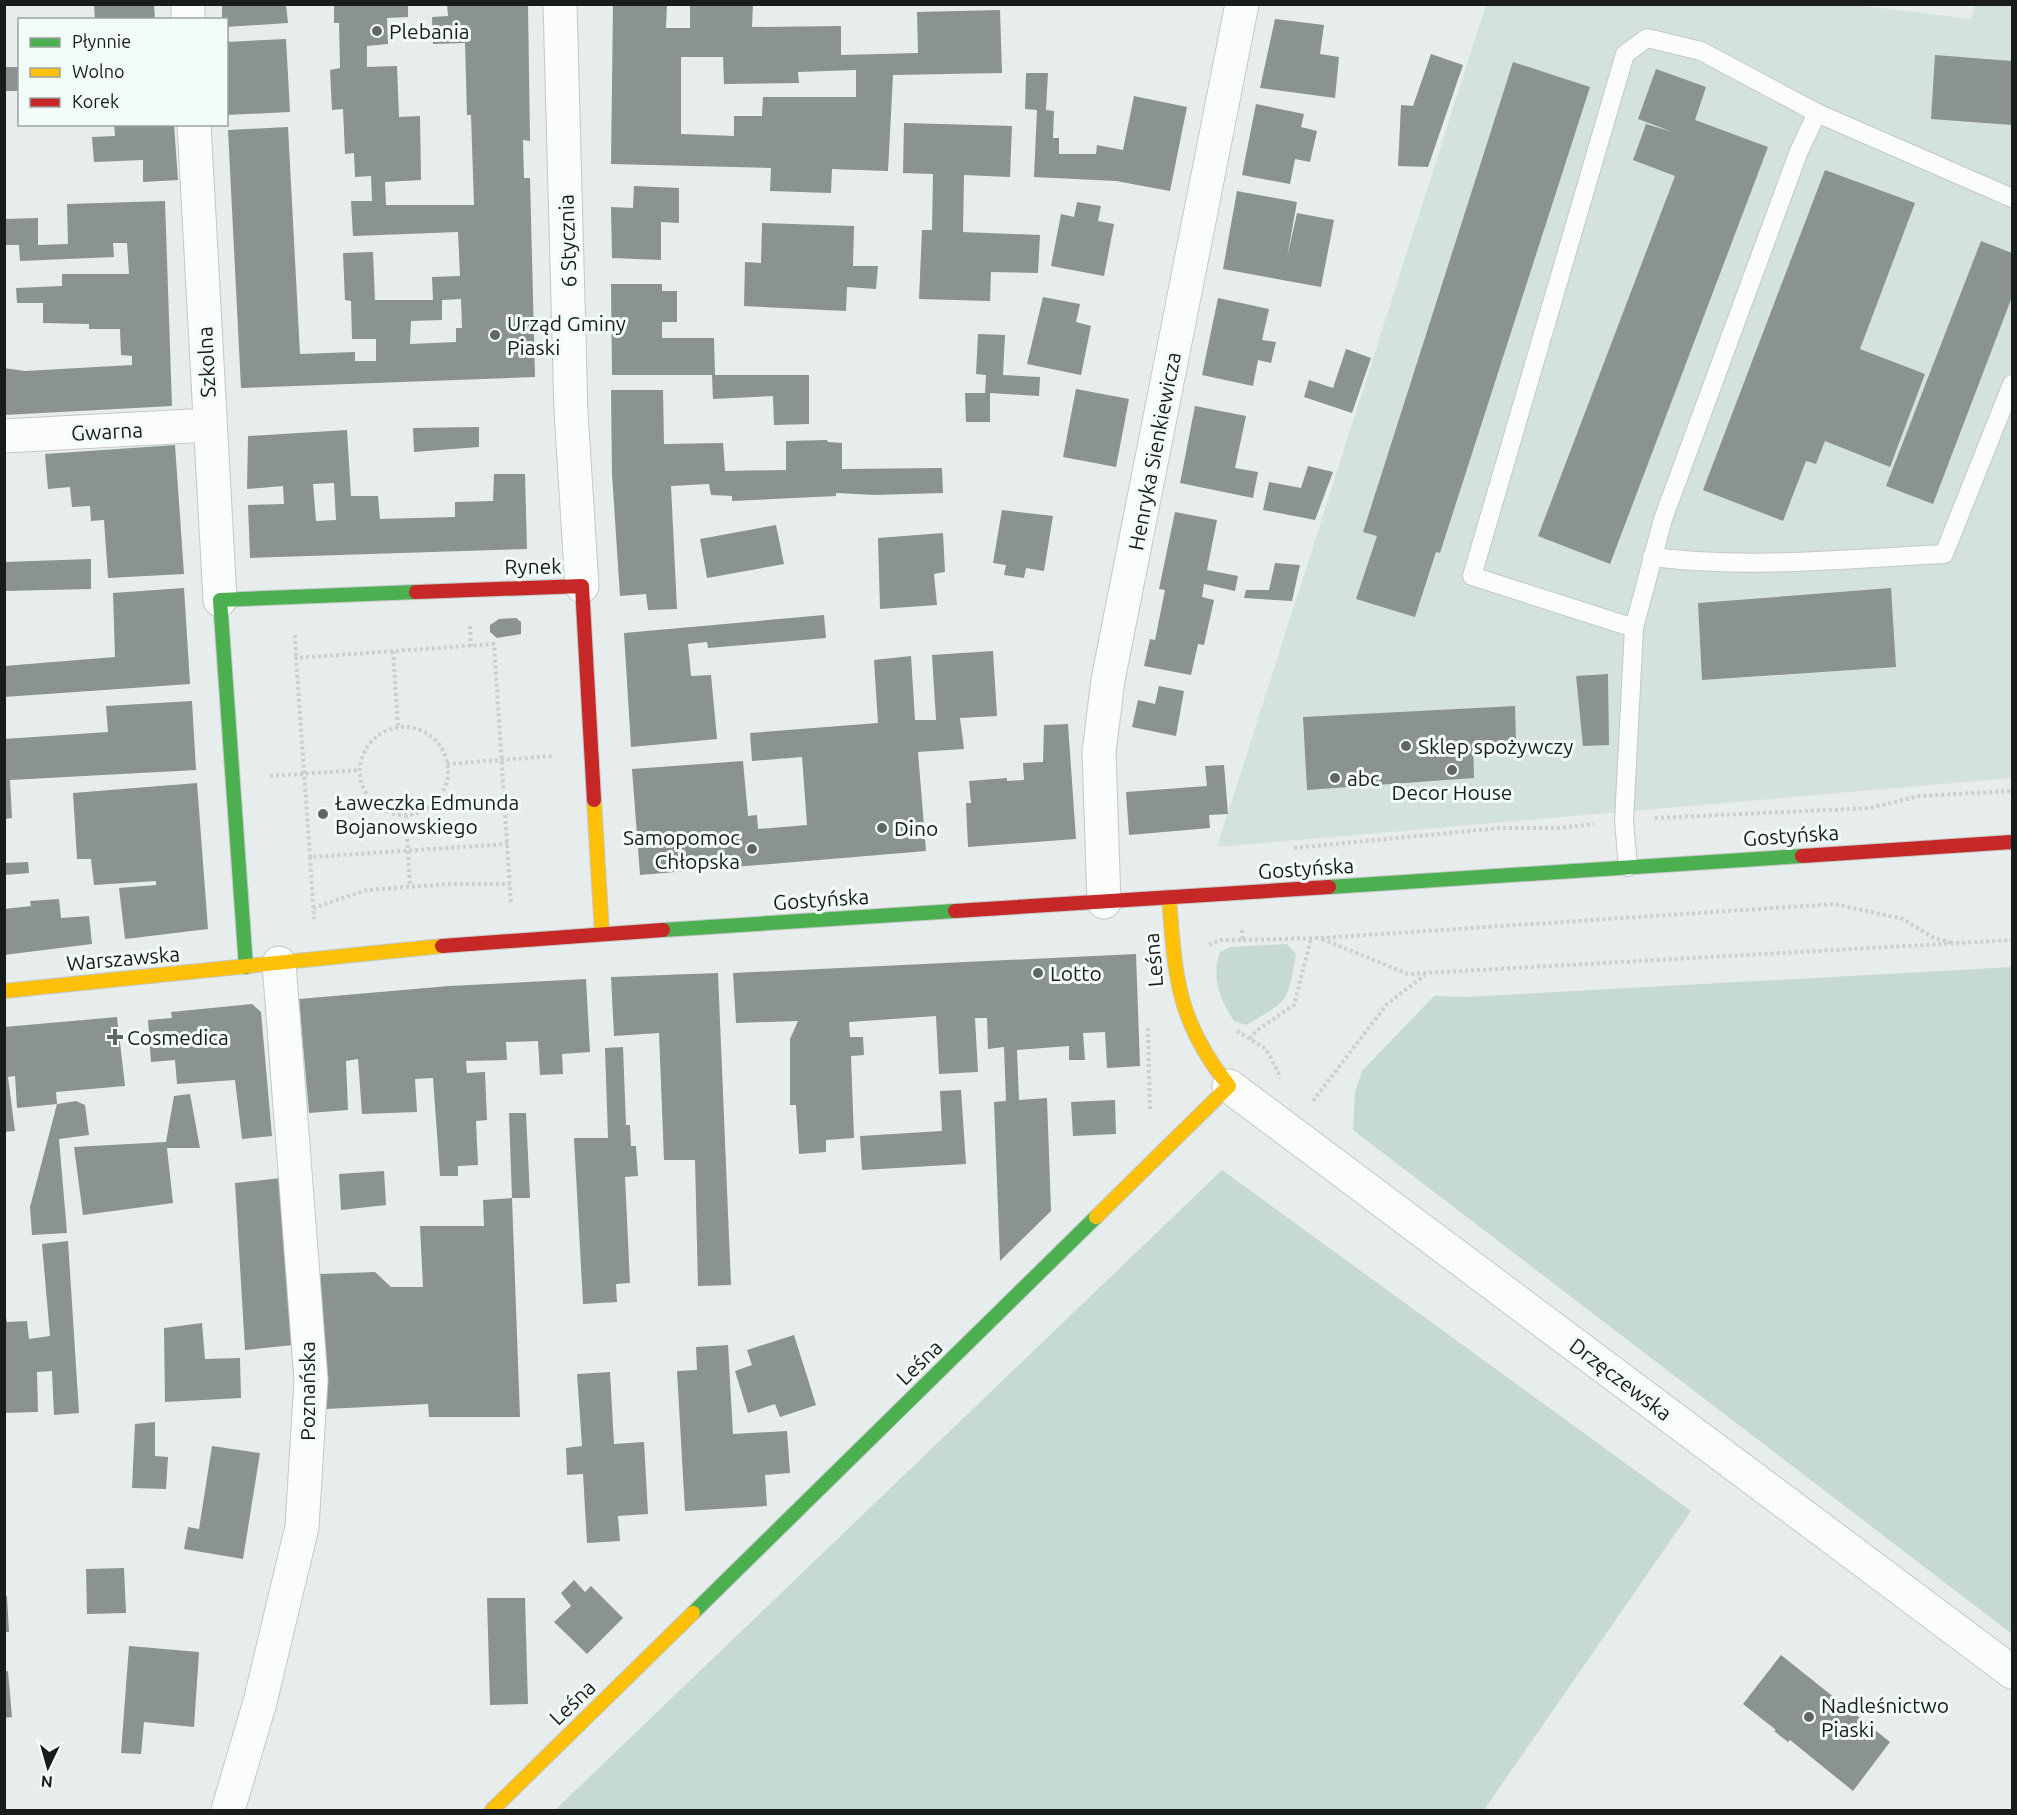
<svg xmlns="http://www.w3.org/2000/svg" width="2017" height="1815" font-family="Ubuntu,sans-serif">
<style>
.built{fill:#d4e2df}
.green{fill:#c6d9d4}
.building{fill:#8a9391;fill-rule:evenodd}
.lines{fill:none;stroke-linecap:round;stroke-linejoin:round}
.lane-casing{stroke:#c3c8c7;stroke-width:20}
.street-casing{stroke:#c3c8c7;stroke-width:35}
.fast-casing{stroke:#c3c8c7;stroke-width:16}
.slow-casing{stroke:#c3c8c7;stroke-width:16}
.jam-casing{stroke:#c3c8c7;stroke-width:16}
.path{stroke:#cecfcf;stroke-width:4;stroke-dasharray:3 3;stroke-linecap:butt}
.lane{stroke:#fbfcfc;stroke-width:18}
.street{stroke:#fbfcfc;stroke-width:33}
.fast{stroke:#4caf50;stroke-width:14}
.slow{stroke:#ffc107;stroke-width:14}
.jam{stroke:#c62828;stroke-width:14}
.poi-dot{fill:#606664;stroke:#f2fdfa;stroke-width:2}
.labels{text-anchor:middle;dominant-baseline:central;stroke-width:6;stroke-linejoin:round;paint-order:stroke}
.poi-label{font-size:21px;fill:#181d1b;stroke:#f2fdfa;text-anchor:start}
.street-label{font-size:21px;fill:#181d1b;stroke:#f2fdfa}
</style>
<rect width="100%" height="100%" fill="#e7edec"/>
<path class="built" d="M1849,4L1971,19L1975,5H2012V778L1217,847L1486,5Z"/>
<path class="green" d="M1287,944L1296,954C1287,1004 1290,999 1246,1025L1234,1021C1220,1000 1211,977 1220,952L1230,947Z
M2012,967V1634L1353,1130L1355,1092L1362,1071L1434,996L1467,997Z
M1222,1170L1691,1511L1484,1810H555Z"/>
<path class="building" d="M94,4H154L155,20H95Z
M222,4H286L288,23L226,27V20H222Z
M334,4H408V17L387,18L388,44L367,46V67L397,66L399,117L420,116L421,180L385,182L386,205H474L471,115H467L465,43L433,44L432,17L448,16L447,4H528L530,141L523,140L524,178H530L535,377L241,388L228,130L288,127L300,354L355,352V361H376V339H352L351,301L345,300L343,253L373,252L375,300H433L432,277L460,276L458,232L353,236L351,201H372L371,176L355,177L354,153L345,154L343,109L332,110L330,70L340,68L339,23H334ZM461,299L462,328H456V342L410,344L411,321L442,320V300Z
M613,4H667L666,28H690V4H753L752,27L841,26V55L918,53L917,12L1000,10L1002,73L893,75L888,171L832,169L831,193L770,191L771,168L611,164ZM681,57H723L724,84L799,83L798,72L856,70V97H763L762,116H734V136L681,134Z
M1275,19L1324,25L1320,54L1339,57L1335,98L1260,88Z
M286,39L290,112L227,115L226,42Z
M1431,54L1463,65L1428,167L1398,166L1401,105L1413,106Z
M1935,55L2012,61V125L1931,119Z
M1513,62L1590,87L1440,553L1436,552L1415,617L1356,599L1377,536L1363,532Z
M4,67H20V91H4Z
M1656,69L1706,87L1695,120L1768,147L1610,564L1538,536L1675,176L1633,160L1646,124L1673,132L1638,119Z
M1026,73H1048L1046,110L1054,111L1053,138H1059V154H1096L1097,145L1123,150L1134,96L1187,107L1170,191L1116,181L1034,177L1037,110L1025,109Z
M1256,104L1304,114L1301,127L1317,131L1310,162L1295,159L1290,184L1242,175Z
M904,123L1012,126L1010,177L964,175L963,232L1040,235L1038,273L991,272L990,301L919,299L922,230H932L933,174L903,173Z
M114,124H174L178,180L143,182V160L94,162L92,137L115,136Z
M1825,170L1915,203L1860,349L1925,374L1890,467L1825,441L1816,464L1806,461L1783,521L1703,490Z
M634,186L679,188V223L661,222V260L612,258L611,207L633,208Z
M1237,191L1297,202L1287,258L1297,213L1334,220L1321,287L1223,269Z
M165,201L172,406L4,415V368L25,371L132,365V356L121,355L120,329H89V324L43,323V303H17L16,288L62,286V274H129L127,243H113L114,257L20,261L19,245H4V219L38,218V245L68,244L67,204Z
M1077,202L1101,206L1098,221L1114,224L1104,276L1051,266L1061,214L1074,217Z
M762,223L854,226L853,266H878L876,289L847,287L846,311L744,306L745,262L761,263Z
M1981,241L2012,253V297L1933,504L1886,486Z
M611,284H662V291H677V322H662V338H714L715,375H809V424L774,425L773,396L713,399L712,375H612Z
M1043,297L1080,304L1076,322L1091,326L1081,375L1027,364Z
M1218,298L1269,309L1262,340L1276,342L1271,363L1258,360L1253,386L1202,375Z
M978,334L1005,335L1003,375L1040,377L1039,396L990,393V422H966L965,393H985L986,375L976,374Z
M1346,349L1371,358L1352,413L1304,397L1309,380L1333,388Z
M1076,389L1129,399L1116,467L1063,457Z
M611,390H663L664,444L723,443L725,471L786,470V441L827,440L828,442L842,443V469L942,468L943,493L875,495L836,493V496L732,501V496L711,495L709,484L671,486L677,609L648,610L646,594L620,596L612,474Z
M1195,406L1246,416L1235,468L1258,472L1253,498L1180,483Z
M479,427V447L414,452L413,428Z
M347,430L351,496H378L380,519L455,517V502L493,501L494,474H525L527,549L250,558L248,505L284,504L283,486L247,489L248,436ZM334,483L336,520L316,521L313,484Z
M175,445L184,574L108,578L104,520L91,521L90,506L72,507L70,487L48,489L45,454Z
M1308,466L1333,472L1315,520L1263,510L1269,482L1301,488Z
M1002,510L1053,516L1044,571L1026,568L1024,578L1004,575L1006,565L993,563Z
M1175,512L1217,520L1207,570L1238,576L1235,591L1204,584L1202,597L1214,600L1204,645L1198,644L1191,675L1144,666L1150,639L1155,640L1165,590L1159,589Z
M776,525L784,564L707,578L700,539Z
M943,533L945,572L934,574L937,605L880,609L878,538Z
M91,559V589L4,591V562Z
M1275,563L1300,565L1292,601L1244,598L1246,590H1269Z
M184,588L190,684L4,697V666L115,657L113,593Z
M1891,588L1896,667L1702,680L1698,603Z
M824,615L826,638L708,648L707,642L688,644L691,676L711,675L717,739L631,747L624,633Z
M516,618L521,622V634L497,638L490,632V625L499,619Z
M993,651L997,716L960,718L964,749L918,752L926,851L640,875L632,769L743,761L748,816L757,815L758,829L807,825L802,757L752,761L750,733L878,723L874,660L911,656L915,720H936L932,655Z
M1608,674L1609,745L1583,746L1576,676Z
M1159,686L1184,691L1176,736L1132,727L1138,700L1155,704Z
M192,701L196,770L10,780L12,818L4,819V739L108,732L106,706Z
M1515,706L1516,741L1473,743L1474,778L1307,790L1303,717Z
M1068,724L1076,839L968,847L966,803H971L969,781L1007,778V781L1024,780L1023,763L1043,762L1044,725Z
M1224,765L1228,814L1209,815L1210,828L1129,835L1126,792L1207,786L1205,766Z
M197,783L208,929L125,939L119,888L156,885V881L94,885L91,859H77L73,793Z
M28,862L29,873L5,875V863Z
M59,899L61,918L89,916L92,944L4,955V909L31,906L30,901Z
M1136,954L1140,1066L1107,1068L1105,1032L1083,1033L1085,1060H1069V1046L1017,1050L1019,1100L1047,1098L1051,1211L1000,1261L994,1102L1006,1101L1004,1047L988,1049L987,1018H975L978,1072L939,1074L936,1016L849,1022L850,1037H863L864,1055L851,1056L854,1138L826,1140V1152L799,1154L796,1105H790V1039L798,1021L736,1023L733,973Z
M718,973L731,1285L698,1286L695,1160H664L659,1033L614,1036L611,977Z
M586,979L590,1052L562,1054L563,1074L540,1075L538,1041L506,1042L507,1060L466,1061L467,1073L485,1072L487,1120L476,1121L478,1165L458,1166V1176H440L433,1078L415,1079L417,1112L362,1114L358,1059L346,1061L348,1110L309,1113L299,999L449,986Z
M252,1004L261,1012L272,1136L242,1139L235,1080L177,1084L175,1060L151,1062L148,1020L172,1018L171,1012Z
M117,1017L125,1086L56,1092L57,1104L17,1108L15,1076L8,1077L15,1131L4,1132V1027Z
M623,1047L626,1125H630L631,1146H636L638,1176L625,1177L630,1283L616,1284L617,1302L583,1304L574,1138H608L605,1048Z
M961,1090L966,1164L862,1170L860,1136L942,1131L940,1091Z
M190,1094L200,1148H167L173,1203L83,1215L74,1147L166,1142L174,1096Z
M1115,1100L1116,1134L1073,1136L1071,1102Z
M76,1101L85,1105L89,1135L59,1139L67,1233L32,1235L30,1207L57,1104Z
M509,1113H526L530,1198H512Z
M384,1171L386,1205L341,1210L339,1174Z
M282,1178L294,1345L245,1350L235,1183Z
M512,1198L520,1417H429L428,1404L326,1409L320,1274L375,1272L391,1287H423L420,1226H484L483,1200Z
M68,1241L79,1413L54,1415L52,1371L37,1372L38,1412L4,1413V1308L7,1322L27,1321L29,1339L50,1336L42,1244Z
M202,1323L205,1359L240,1358L241,1398L165,1402L164,1328Z
M794,1335L816,1405L780,1417L775,1404L748,1413L735,1371L752,1365L747,1350Z
M728,1345L733,1434L787,1431L790,1473L765,1475L767,1506L685,1511L677,1371L697,1370L696,1347Z
M610,1372L614,1444L644,1442L648,1514L618,1516L620,1541L587,1543L583,1474L567,1475L566,1448L582,1446L577,1374Z
M155,1422V1456L168,1457L166,1489L132,1488L135,1424Z
M212,1446L260,1453L243,1559L184,1549L188,1527L199,1529Z
M124,1568L126,1613L87,1614L86,1569Z
M574,1580L585,1592L591,1586L623,1618L587,1654L554,1622L571,1606L561,1593Z
M4,1596H7L9,1632H4Z
M487,1598H525L528,1704L490,1705Z
M129,1646L199,1652L194,1727L144,1722L141,1754L121,1753Z
M1781,1655L1890,1742L1853,1791L1790,1740L1788,1742L1774,1731L1776,1730L1743,1704Z
M8,1671L12,1717L4,1718V1672Z"/>
<g class="lines">
<defs>
<path id="lane" d="M1652,557C1749,569 1848,559 1944,554L2012,384
M1634,628L1472,576L1625,54L1647,38L1701,51L1817,113L2012,198
M1628,867L1624,821L1634,628L1663,519L1799,151L1817,113"/>
<path id="street" d="M188,4V20
M560,4L571,412L582,586
M194,124L220,600
M4,436L209,425
M1104,902L1099,752L1108,680L1242,4
M1229,1086L2012,1672
M228,1810L260,1702L302,1527L311,1380L279,963"/>
<path id="fast" d="M1329,887L1802,856
M663,930L955,911
M246,967L220,600L416,592
M693,1613L1096,1217"/>
<path id="slow" d="M594,800L602,934
M4,991L442,946
M1096,1217L1229,1086C1177,1022 1175,976 1169,897
M492,1810L693,1613"/>
<path id="jam" d="M416,592L582,586L594,800
M1802,856L2012,842
M955,911L1329,887
M442,946L663,930"/>
</defs>
<use href="#lane" class="lane-casing"/>
<use href="#street" class="street-casing"/>
<use href="#fast" class="fast-casing"/>
<use href="#slow" class="slow-casing"/>
<use href="#jam" class="jam-casing"/>
<path class="path" d="M470,626L471,646
M295,635L296,658
M393,651L398,726
M360 771a44 44 0 1 1 88 0a44 44 0 1 1-88 0Z
M447,764L554,756
M270,776L359,770
M406,815L410,886
M1655,818L1870,808L1919,796L2012,791
M508,844L310,857L296,658L494,644L511,905
M1294,848L1500,828H1559L1594,824
M310,857L314,919
M313,908L367,890L449,884H510
M1322,939L1408,974L2012,940
M1243,940L1321,938L1834,904L1903,919L1932,937L1952,943
M1209,945L1220,940H1243L1242,930
M1148,1028L1150,1111
M1237,1031L1266,1049L1281,1078
M1250,1039L1256,1031L1294,1005L1311,939
M1313,1101L1387,1004L1425,975"/>
<use href="#lane" class="lane"/>
<use href="#street" class="street"/>
<use href="#fast" class="fast"/>
<use href="#slow" class="slow"/>
<use href="#jam" class="jam"/>
</g>
<g class="poi-dot">
<circle cx="377" cy="31" r="6"/>
<circle cx="495" cy="335" r="6"/>
<circle cx="1406" cy="746" r="6"/>
<circle cx="1452" cy="770" r="6"/>
<circle cx="1335" cy="778" r="6"/>
<circle cx="323" cy="814" r="6"/>
<circle cx="882" cy="828" r="6"/>
<circle cx="752" cy="849" r="6"/>
<circle cx="1038" cy="973" r="6"/>
<path d="M112 1028h6v6h6v6h-6v6h-6v-6h-6v-6h6z"/>
<circle cx="1809" cy="1717" r="6"/>
</g>
<g class="labels">
<g class="poi-label">
<text x="389" y="31">Plebania</text>
<text x="507" y="323">Urząd Gminy<tspan x="507" dy="24">Piaski</tspan></text>
<text x="1418" y="746">Sklep spożywczy</text>
<text x="1347" y="778">abc</text>
<text x="1452" y="792" text-anchor="middle">Decor House</text>
<text x="335" y="802">Ławeczka Edmunda<tspan x="335" dy="24">Bojanowskiego</tspan></text>
<text x="894" y="828">Dino</text>
<text x="740" y="837" text-anchor="end">Samopomoc<tspan x="740" dy="24">Chłopska</tspan></text>
<text x="1050" y="973">Lotto</text>
<text x="127" y="1037">Cosmedica</text>
<text x="1821" y="1705">Nadleśnictwo<tspan x="1821" dy="24">Piaski</tspan></text>
</g>
<g class="street-label">
<text transform="translate(567 241) rotate(-92)">6 Stycznia</text>
<text transform="translate(206 362) rotate(-93)">Szkolna</text>
<text transform="translate(107 431) rotate(-3)">Gwarna</text>
<text transform="translate(1154 451) rotate(-79)">Henryka Sienkiewicza</text>
<text transform="translate(533 566) rotate(-1)">Rynek</text>
<text transform="translate(1791 835) rotate(-4)">Gostyńska</text>
<text transform="translate(1306 868) rotate(-4)">Gostyńska</text>
<text transform="translate(821 899) rotate(-4)">Gostyńska</text>
<text transform="translate(123 958) rotate(-5)">Warszawska</text>
<text transform="translate(1153 960) rotate(-95)">Leśna</text>
<text transform="translate(919 1362) rotate(-44)">Leśna</text>
<text transform="translate(1621 1379) rotate(37)">Drzęczewska</text>
<text transform="translate(307 1391) rotate(-90)">Poznańska</text>
<text transform="translate(572 1702) rotate(-44)">Leśna</text>
</g>
</g>
<rect width="2017" height="1815" fill="none" stroke="#181d1b" stroke-width="12"/>
<rect x="18" y="18" width="210" height="108" fill="#f2fdfa" stroke="#9ba3a1" stroke-width="1.5"/>
<rect x="30" y="38" width="30" height="9" fill="#4caf50" stroke="#9ba3a1" stroke-width="1.5"/>
<text x="72" y="48" font-size="18" fill="#181d1b">Płynnie</text>
<rect x="30" y="68" width="30" height="9" fill="#ffc107" stroke="#9ba3a1" stroke-width="1.5"/>
<text x="72" y="78" font-size="18" fill="#181d1b">Wolno</text>
<rect x="30" y="98" width="30" height="9" fill="#c62828" stroke="#9ba3a1" stroke-width="1.5"/>
<text x="72" y="108" font-size="18" fill="#181d1b">Korek</text>
<g transform="translate(48 1767) rotate(185)" stroke="#f2fdfa" stroke-width="4.5" paint-order="stroke">
<path d="M0-4.5L10 22L0 15L-10 22Z" fill="#181d1b"/>
<text y="-9" font-size="16" font-weight="bold" text-anchor="middle" fill="#181d1b">N</text>
</g>
</svg>
